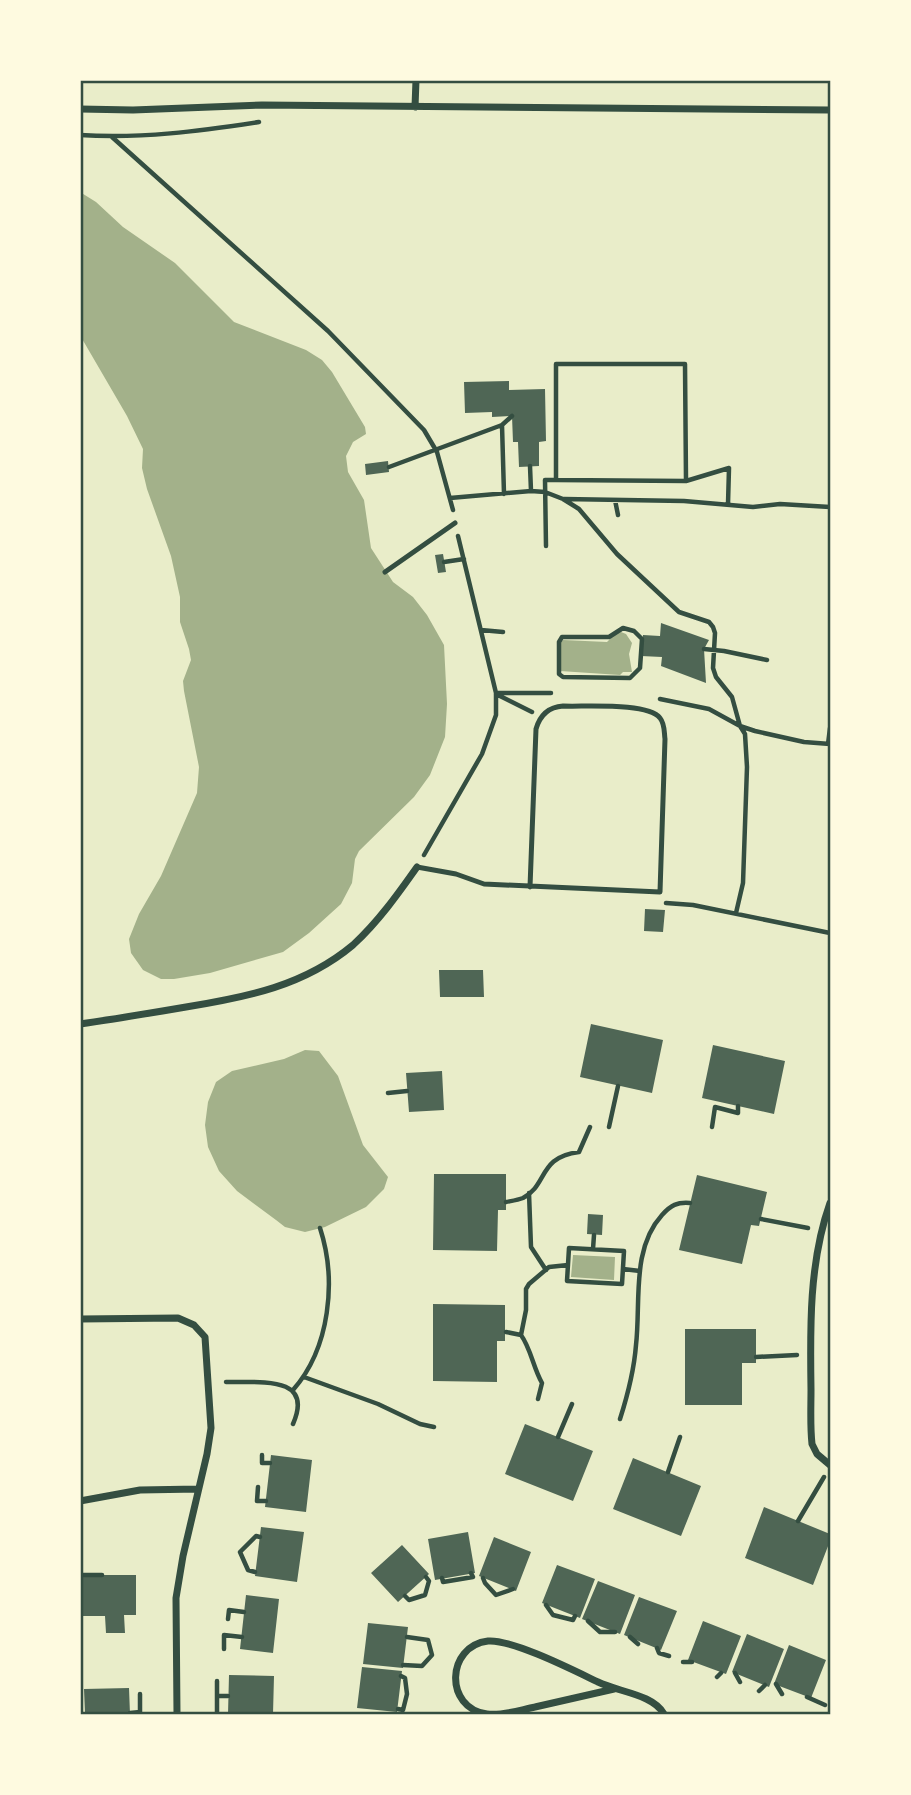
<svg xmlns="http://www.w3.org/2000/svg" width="911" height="1795" font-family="'Crimson Pro',serif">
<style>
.water{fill:#a3b18a}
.building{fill:#4f6655}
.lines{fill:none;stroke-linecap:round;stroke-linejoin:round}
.path{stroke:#344e41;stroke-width:4.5}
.service{stroke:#344e41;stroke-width:5}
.minor{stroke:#344e41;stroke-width:7}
.neatline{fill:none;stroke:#344e41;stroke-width:2.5}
</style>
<rect width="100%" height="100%" fill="#e9edc9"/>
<path class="water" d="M80,192L96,202L123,227L175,263L234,322L306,350L322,360L332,372L365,427L366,434L353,442L346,456L348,472L364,500L371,548L393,582L413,597L427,615L444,645L447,704L445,737L430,775L414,797L359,851L355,859L352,883L341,904L309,933L283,952L210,973L174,979H161L143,970L131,953L129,939L139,914L161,876L197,793L199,767L184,691L183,681L191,660L189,649L180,622V597L171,556L147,489L142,468L143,449L127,416L81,337Z
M621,632L626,634L632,643L629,654L632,672H623L620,675L560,671L559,644L563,640L607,642L615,634Z
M305,1050L319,1051L338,1076L363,1145L388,1177L384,1189L366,1207L325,1227L305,1232L285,1227L276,1220L237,1191L219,1171L208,1147L205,1125L208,1102L216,1082L232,1071L284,1059Z
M573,1255L615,1257L614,1280L571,1277Z"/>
<path class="building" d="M509,381V390L545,389L546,441L539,442V466L519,467L518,442H513L512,416L492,417V412L465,413L464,382Z
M388,461L389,472L366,475L365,464Z
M443,554L446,572L438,573L435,555Z
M661,623L709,640L704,649L706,683L661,666L662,657L641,656L643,635L660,636Z
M645,909L665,910L663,932L644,931Z
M439,970H483L484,997H440Z
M591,1024L663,1040L652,1093L580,1077Z
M713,1045L785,1061L774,1114L702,1098Z
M442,1071L444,1110L409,1112L406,1073Z
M434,1174H506V1210H498L497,1251L433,1250Z
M697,1175L767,1192L759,1226L751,1225L742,1264L679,1250Z
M588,1214L603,1215L602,1235L587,1234Z
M433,1304L505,1305V1341H497V1382L433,1381Z
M685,1329H756V1363H742V1405H685Z
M525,1424L593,1451L573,1501L505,1474Z
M271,1455L312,1460L306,1512L265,1507Z
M633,1458L701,1486L681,1536L613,1509Z
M764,1507L830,1534V1541L813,1585L745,1558Z
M261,1527L304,1532L297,1582L255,1576Z
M468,1532L475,1573L435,1580L428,1539Z
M494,1537L531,1552L516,1591L479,1576Z
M402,1545L429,1574L398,1602L371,1573Z
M557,1565L595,1579L580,1618L542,1603Z
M80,1575H136V1615H124L125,1633H106L105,1616H80Z
M598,1581L635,1595L620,1634L582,1619Z
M246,1595L279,1599L273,1653L240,1649Z
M639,1597L677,1611L661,1650L624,1635Z
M703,1621L741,1636L726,1674L688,1660Z
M368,1623L408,1627L403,1668L363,1664Z
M747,1634L784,1649L769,1687L732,1672Z
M789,1645L826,1660L811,1698L774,1684Z
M362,1667L402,1671L397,1712L357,1708Z
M229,1675L274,1676L273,1714H228Z
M129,1688L130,1714H85L84,1689Z"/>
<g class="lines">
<path class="path" d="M80,135C141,139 200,131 259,122
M112,137L328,331L424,430L437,452L453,510
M502,425L504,494
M530,466L531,491
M389,467L502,425L512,416
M556,480L686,481L729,468L728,504
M450,498L531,491L545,492L563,499L579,509L617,554L679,612L709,622L713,627L715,633L713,668L716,677L732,697L740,726L745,734L747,767L743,883L736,913
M564,499L684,501L753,507L780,504L830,507
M615,500L618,515
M546,546L545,480H556V364H685L686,481
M444,562L464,559
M623,628L634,631L642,639L640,668L630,678L563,677L559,674V642L562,637H609Z
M481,630L503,632
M704,649L724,651L767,660
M496,693H551
M496,694L532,712
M660,699L709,709L740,726L755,731L804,742L830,744
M828,744L830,728
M424,855L482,754L496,715V693L458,536
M666,903L693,905L830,933
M388,1093L407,1091
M609,1127L618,1086
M712,1127L715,1107L738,1113V1106
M529,1193L531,1247L546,1270
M506,1202C511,1201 518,1200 523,1198C548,1185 538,1157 579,1152L590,1127
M761,1219L808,1228
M569,1248L624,1251L622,1284L567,1281Z
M593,1249L594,1235
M623,1269L640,1271
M506,1332L521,1335C531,1349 533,1367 542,1383L538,1399
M521,1335L526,1310V1289L529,1284L549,1267L568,1265
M756,1357L797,1355
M304,1377L378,1404L420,1424L434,1427
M226,1382C257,1383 315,1374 293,1424
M293,1390C330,1348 337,1280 320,1228
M620,1419C628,1394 634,1371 636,1345C641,1302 631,1249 662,1215C671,1205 677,1202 690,1203
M558,1437L572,1404
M262,1455V1463H270
M668,1472L680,1437
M258,1487L257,1501H266
M798,1521L824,1477
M255,1572L248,1570L240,1552L256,1536L260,1537
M80,1575H102
M442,1578L443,1582L473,1577L471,1573
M483,1578L485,1583L496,1595L513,1589
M405,1596L409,1600L425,1595L429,1581L426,1577
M546,1605L553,1615L573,1620L575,1616
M228,1619L229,1610L244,1612
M588,1621L600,1632H615
M630,1637L638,1644
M657,1648L659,1653L669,1656
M224,1649V1635L242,1637
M683,1662H692
M403,1665L422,1666L432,1655L428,1640L407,1637
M735,1673L740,1682
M717,1677L721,1673
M776,1684L782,1694
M759,1691L765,1685
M217,1696V1681
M807,1697L825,1705
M398,1709L403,1710L407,1694L405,1678L401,1676
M130,1713L140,1712V1694
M217,1714V1696H228"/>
<path class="service" d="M385,572L455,523
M417,867L456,874L484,884L660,892L665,739C664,732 665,724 660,718C648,702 584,707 563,706C549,707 540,715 536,729L530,887"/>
<path class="minor" d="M415,107L416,80
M80,109L133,110L262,105L830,110
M80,1024C116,1019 151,1013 186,1007C247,997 304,986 353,945C378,922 398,894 417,867
M830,1203C809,1262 810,1328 811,1390C811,1408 810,1426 812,1444L817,1454L830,1465
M80,1319L178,1318L194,1325L205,1337L211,1428L207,1454L183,1556L176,1598L177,1714
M80,1501L140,1490L198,1489
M614,1689C587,1695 561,1701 535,1707C520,1710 503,1716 487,1714C444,1708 446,1646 488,1641C512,1639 575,1671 598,1682C618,1692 653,1694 664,1714"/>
</g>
<rect width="911" height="1795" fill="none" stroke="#fefae0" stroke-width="164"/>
<rect x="82" y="82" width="747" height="1631" class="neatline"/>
</svg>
